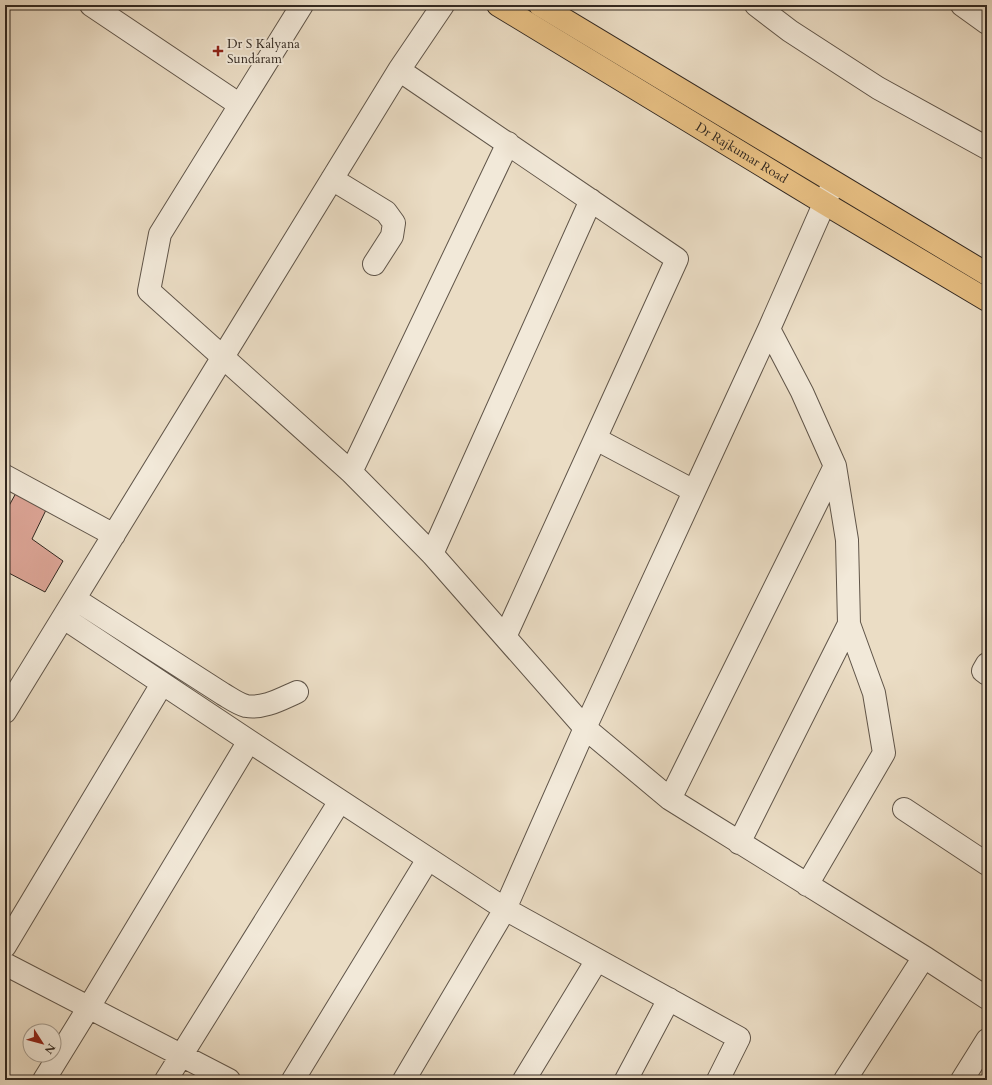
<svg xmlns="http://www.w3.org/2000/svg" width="992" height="1085" font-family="Cardo,serif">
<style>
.building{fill:#dba495;stroke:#322820}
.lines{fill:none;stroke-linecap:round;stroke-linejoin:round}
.minor-casing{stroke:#605549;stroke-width:24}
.major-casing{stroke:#322820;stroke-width:24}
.minor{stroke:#f2e9d9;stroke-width:22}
.major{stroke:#e6be82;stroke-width:22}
.poi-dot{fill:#8f2418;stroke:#f2e9d9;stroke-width:1.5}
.labels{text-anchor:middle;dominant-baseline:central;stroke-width:4;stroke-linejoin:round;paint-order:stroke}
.poi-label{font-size:13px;fill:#322820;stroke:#f2e9d9;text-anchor:start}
.street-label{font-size:13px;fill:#322820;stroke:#f2e9d9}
</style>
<rect width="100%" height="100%" fill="#ebddc5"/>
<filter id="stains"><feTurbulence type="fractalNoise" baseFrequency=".005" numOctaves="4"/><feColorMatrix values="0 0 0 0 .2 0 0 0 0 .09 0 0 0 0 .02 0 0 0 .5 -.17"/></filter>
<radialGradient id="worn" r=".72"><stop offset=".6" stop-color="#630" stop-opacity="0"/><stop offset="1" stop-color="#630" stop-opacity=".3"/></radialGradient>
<path class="building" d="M16,493L46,510L32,539L63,561L45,592L5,571V513Z"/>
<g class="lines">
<defs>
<path id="minor" d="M91,5L240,105
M302,5L160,234L149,291L351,472L432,554L585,728L670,799L924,957L987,998
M756,5L790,31L878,88L987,148
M962,5L987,23
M399,70L677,259L505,637
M332,179L386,212L394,223L392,236L374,264
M769,329L802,392L835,466L847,540L849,624L874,693L884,753L807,885
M596,439L694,491
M351,472L508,143
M5,476L114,535
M432,554L591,200
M75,599L223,694C230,698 238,704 246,706C264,709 281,699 297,692
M64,618L249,741L505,909L739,1038L718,1080
M987,664L983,671L987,674
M5,712L399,70L443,5
M670,799L835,466
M904,809L987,864
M739,843L849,624
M5,946L162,684
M5,964L229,1080
M44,1080L89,1007L249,741
M166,1080L340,801
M293,1080L428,859
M404,1080L505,909L585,728L769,329L832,186
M524,1080L597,960
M626,1080L669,999
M845,1080L924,957
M962,1080L987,1040"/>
<g id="major">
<path id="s1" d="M498,5L824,203L987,300"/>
<path d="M540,5L987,274"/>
</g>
</defs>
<use href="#minor" class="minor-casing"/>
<use href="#major" class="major-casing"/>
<use href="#minor" class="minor"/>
<use href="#major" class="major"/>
</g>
<path class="poi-dot" d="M216 45h4v4h4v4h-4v4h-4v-4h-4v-4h4z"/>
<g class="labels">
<g class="poi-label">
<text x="227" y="44">Dr S Kalyana<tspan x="227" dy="15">Sundaram</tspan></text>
</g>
<g class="street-label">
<text stroke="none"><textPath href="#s1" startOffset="285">Dr Rajkumar Road</textPath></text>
</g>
</g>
<rect width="992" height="1085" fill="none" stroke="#ebddc5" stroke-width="20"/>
<rect x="6" y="6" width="980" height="1073" fill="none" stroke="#322820" stroke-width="2"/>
<rect x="10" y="10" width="972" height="1065" fill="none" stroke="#322820"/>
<g transform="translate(42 1043) rotate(126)"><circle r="19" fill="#f2e9d9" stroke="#a59c8f"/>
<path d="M0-3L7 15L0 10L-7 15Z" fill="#8f2418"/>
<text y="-6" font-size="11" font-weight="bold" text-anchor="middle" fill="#322820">N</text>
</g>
<rect width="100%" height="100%" filter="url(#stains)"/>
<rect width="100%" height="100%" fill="url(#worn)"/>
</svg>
